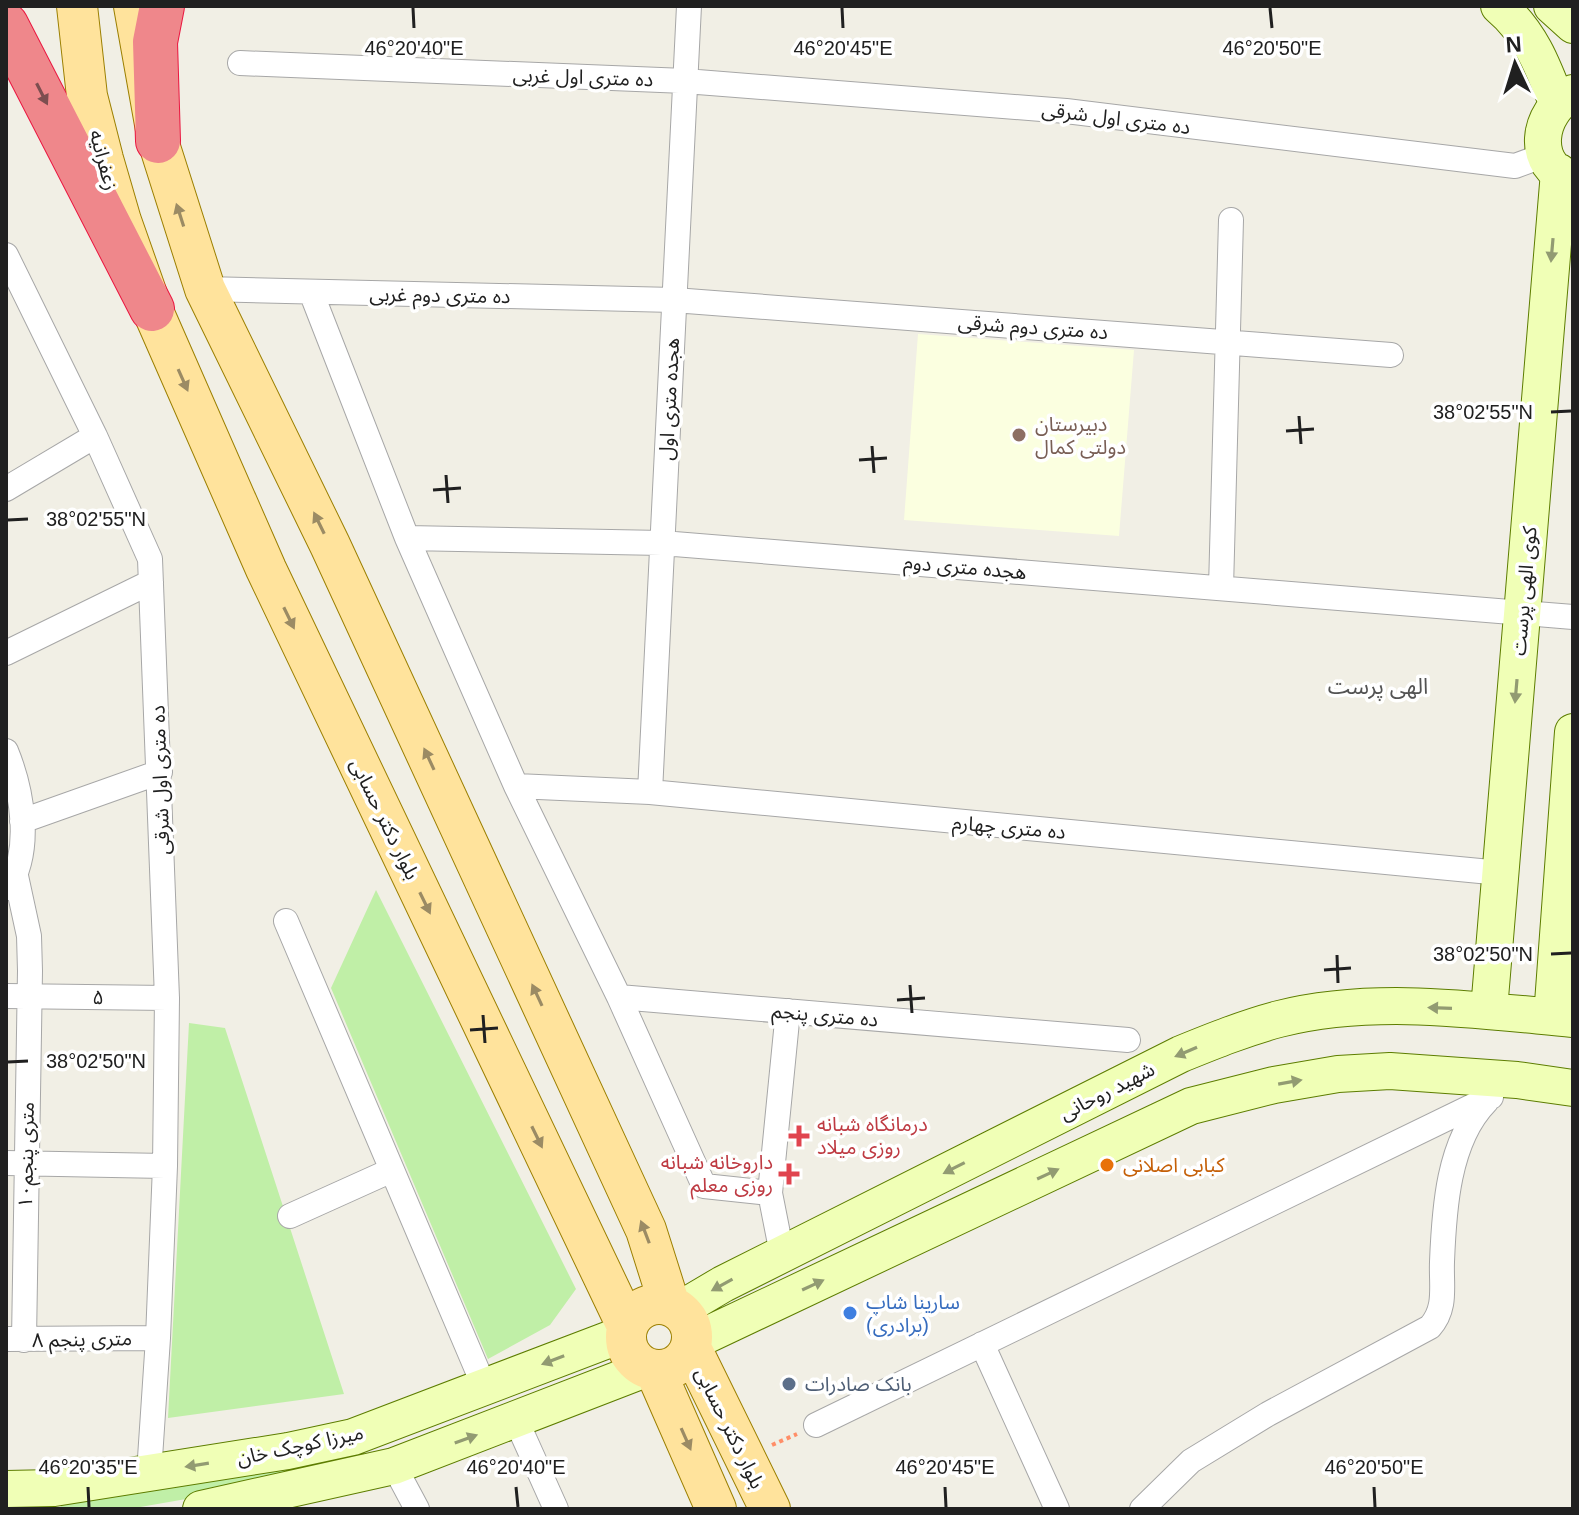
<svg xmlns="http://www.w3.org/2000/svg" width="1579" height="1515" font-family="Helvetica,'Noto Sans Arabic',sans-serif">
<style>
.education{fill:#fbffe0}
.grass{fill:#c0efa7}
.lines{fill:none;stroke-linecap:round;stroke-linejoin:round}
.street-casing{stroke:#a7a7a7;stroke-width:26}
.secondary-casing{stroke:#5d7d00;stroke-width:38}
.primary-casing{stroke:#9b7f00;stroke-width:42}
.highway-casing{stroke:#ea1740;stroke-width:46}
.path{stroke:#ff8e68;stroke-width:4;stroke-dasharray:4 4;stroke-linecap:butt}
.street{stroke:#fff;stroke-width:24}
.secondary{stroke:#f0ffb6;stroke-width:36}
.primary{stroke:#ffe39c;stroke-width:40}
.highway{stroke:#ef878b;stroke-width:44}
.oneway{fill:#7d4e50}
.oneway2{fill:#9b8b64}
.oneway3{fill:#929b72}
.ticks{fill:none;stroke:#202020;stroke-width:3}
.education-dot{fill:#8d6e63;stroke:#fff;stroke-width:3}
.health-dot{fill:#e0444e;stroke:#fff;stroke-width:3}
.food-dot{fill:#e8710a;stroke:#fff;stroke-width:3}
.shop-dot{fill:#3f7fe0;stroke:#fff;stroke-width:3}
.service-dot{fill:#5c6f8a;stroke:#fff;stroke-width:3}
.labels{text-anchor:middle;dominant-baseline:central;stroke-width:7;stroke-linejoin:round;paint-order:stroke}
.street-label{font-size:20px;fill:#202020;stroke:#fff}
.education-label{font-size:20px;fill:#785e54;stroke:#fff;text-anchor:start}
.health-label{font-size:20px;fill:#be3a42;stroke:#fff;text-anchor:start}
.food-label{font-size:20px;fill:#c56008;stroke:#fff;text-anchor:start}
.shop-label{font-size:20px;fill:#366cbe;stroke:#fff;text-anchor:start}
.service-label{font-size:20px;fill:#4e5e75;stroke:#fff;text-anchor:start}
.neighbourhood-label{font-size:22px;fill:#535353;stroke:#fff}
.ticks-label{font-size:20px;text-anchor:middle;fill:#202020;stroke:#fff;stroke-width:7;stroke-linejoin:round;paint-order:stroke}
</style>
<rect width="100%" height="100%" fill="#f1efe5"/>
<path class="education" d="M918,334L1134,350L1119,536L904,520Z"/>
<path class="grass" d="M376,890L576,1289L550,1325L488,1359L331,988Z
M189,1023L225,1028L344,1394L168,1418Z
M288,1451L295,1480L129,1509H61L59,1487Z"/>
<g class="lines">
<defs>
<path id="street" d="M240,63L685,81L1066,111L1515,166L1545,155
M6,255L95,436L150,559L167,998L165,1166L158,1338L149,1473
M205,289L674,300L1391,355
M311,292L407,538L516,786L619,997L704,1186L770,1193
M6,489L95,436
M407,538L662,543L1573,617
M1221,588L1231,220
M6,653L151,582
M6,751C22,790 33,850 8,888
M516,786L650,792L1501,873
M650,792L689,6
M22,821L160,772
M16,876L29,936L30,971L24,1340
M286,921L484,1386
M6,996L167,998
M619,997L1128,1040
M6,1163L165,1166
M290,1216L392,1170
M782,1254L770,1193L788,1011
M6,1339L158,1338
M982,1344L1057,1509
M516,1420L556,1509
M816,1425L1491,1097
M394,1466L417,1509
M1142,1509L1191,1461L1268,1414L1430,1327C1447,1308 1441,1286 1442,1262C1444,1210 1448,1141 1486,1102"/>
<path id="secondary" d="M1499,6C1530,32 1543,66 1557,103
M1552,6L1573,25
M1573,93C1537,112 1529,166 1573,181
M1489,1010L1559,172
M1552,1017L1573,732
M679,1310L723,1284L1181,1054C1213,1041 1245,1028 1279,1019C1374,995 1477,1010 1573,1019
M692,1342L1191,1106L1274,1085L1338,1074L1390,1071L1517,1080L1573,1088
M6,1489L54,1488L288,1451L353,1437L626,1333
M201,1509L394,1466L648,1368"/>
<path id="primary" d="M77,6L87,96L103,159L121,221L152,309L266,569L627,1326
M134,6L158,141L205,289L330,545L646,1230L670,1306
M626 1337a33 33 0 1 1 66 0a33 33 0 1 1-66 0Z
M691,1348L770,1509
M655,1370L716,1509"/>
<path id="highway" d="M6,25L152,309
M158,141L155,42L162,6"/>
</defs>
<use href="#street" class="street-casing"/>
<use href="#secondary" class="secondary-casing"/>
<use href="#primary" class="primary-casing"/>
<use href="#highway" class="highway-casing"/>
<path class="path" d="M772,1445L797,1434"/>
<use href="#street" class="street"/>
<use href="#secondary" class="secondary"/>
<use href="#primary" class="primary"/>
<use href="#highway" class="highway"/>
</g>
<defs><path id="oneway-solid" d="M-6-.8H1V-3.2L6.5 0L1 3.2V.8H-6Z" transform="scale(2)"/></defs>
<use class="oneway" href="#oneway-solid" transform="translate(42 94) rotate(63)"/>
<g class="oneway2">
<use href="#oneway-solid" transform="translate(180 215) rotate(-108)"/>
<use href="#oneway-solid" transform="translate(183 380) rotate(66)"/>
<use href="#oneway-solid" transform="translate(319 523) rotate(-116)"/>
<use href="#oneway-solid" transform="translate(289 618) rotate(64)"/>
<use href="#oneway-solid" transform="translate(429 759) rotate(-115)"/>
<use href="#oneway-solid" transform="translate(425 903) rotate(64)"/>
<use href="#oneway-solid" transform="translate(537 995) rotate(-115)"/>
<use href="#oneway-solid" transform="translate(537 1137) rotate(64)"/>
<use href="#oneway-solid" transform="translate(645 1232) rotate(-111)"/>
<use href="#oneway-solid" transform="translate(686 1439) rotate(66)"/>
</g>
<g class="oneway3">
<use href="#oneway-solid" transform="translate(1552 250) rotate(95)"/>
<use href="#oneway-solid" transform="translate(1516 691) rotate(95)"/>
<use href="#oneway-solid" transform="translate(1440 1008) rotate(-178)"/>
<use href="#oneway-solid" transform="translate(1186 1052) rotate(157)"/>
<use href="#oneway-solid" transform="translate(1290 1082) rotate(-10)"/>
<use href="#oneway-solid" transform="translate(954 1168) rotate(153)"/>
<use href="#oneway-solid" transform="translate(1048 1174) rotate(-25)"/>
<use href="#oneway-solid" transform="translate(722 1285) rotate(151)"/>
<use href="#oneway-solid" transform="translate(813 1285) rotate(-25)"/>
<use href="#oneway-solid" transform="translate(553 1360) rotate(159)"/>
<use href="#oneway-solid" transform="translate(466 1439) rotate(-20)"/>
<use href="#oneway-solid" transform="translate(197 1465) rotate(171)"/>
</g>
<path class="ticks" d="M413,8L414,28M842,8L843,28M1270,8L1272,28M1551,412L1571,411M1299,416L1301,444M1286,431L1314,429M872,446L874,473M859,460L887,458M446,475L448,503M433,490L461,488M8,520L28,519M1551,954L1571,953M1337,955L1338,983M1324,970L1351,968M910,985L912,1013M897,1000L925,998M483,1015L485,1043M470,1030L498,1028M8,1062L28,1061M88,1487L89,1507M516,1487L518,1507M945,1487L946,1507M1374,1487L1375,1507"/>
<circle class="education-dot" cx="1019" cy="435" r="8"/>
<g class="health-dot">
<path d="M795 1124h8v8h8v8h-8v8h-8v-8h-8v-8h8z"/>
<path d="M785 1162h8v8h8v8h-8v8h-8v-8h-8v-8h8z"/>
</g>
<circle class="food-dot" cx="1107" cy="1165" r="8"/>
<circle class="shop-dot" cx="850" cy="1313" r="8"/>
<circle class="service-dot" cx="789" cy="1384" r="8"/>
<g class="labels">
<g class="street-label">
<text transform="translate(583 77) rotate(2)">ده متری اول غربی</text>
<text transform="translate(1116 118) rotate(7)">ده متری اول شرقی</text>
<text transform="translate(104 160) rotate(75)">زعفرانیه</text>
<text transform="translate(440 295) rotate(1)">ده متری دوم غربی</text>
<text transform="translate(1033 327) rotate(4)">ده متری دوم شرقی</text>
<text transform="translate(669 399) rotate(-87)">هجده متری اول</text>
<text transform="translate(965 567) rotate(5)">هجده متری دوم</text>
<text transform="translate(1524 591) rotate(-85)">کوی الهی پرست</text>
<text transform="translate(160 780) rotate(-92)">ده متری اول شرقی</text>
<text transform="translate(385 819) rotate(64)">بلوار دکتر حسابی</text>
<text transform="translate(1009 827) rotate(5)">ده متری چهارم</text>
<text transform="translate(98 997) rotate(1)">۵</text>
<text transform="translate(825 1015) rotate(5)">ده متری پنجم</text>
<text transform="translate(1107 1091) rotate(-27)">شهید روحانی</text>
<text transform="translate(26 1155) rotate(-89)">۱۰متری پنجم</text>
<text transform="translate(82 1339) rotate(-1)">۸ متری پنجم</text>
<text transform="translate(730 1428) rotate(64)">بلوار دکتر حسابی</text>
<text transform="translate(300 1445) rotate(-12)">میرزا کوچک خان</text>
</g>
<g class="education-label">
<text x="1035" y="424">دبیرستان<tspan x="1035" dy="23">دولتی کمال</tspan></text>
</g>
<g class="health-label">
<text x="817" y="1124">درمانگاه شبانه<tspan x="817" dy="23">روزی میلاد</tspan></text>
<text x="773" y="1162" text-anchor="end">داروخانه شبانه<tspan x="773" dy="23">روزی معلم</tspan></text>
</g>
<g class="food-label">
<text x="1123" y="1165">کبابی اصلانی</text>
</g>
<g class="shop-label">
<text x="866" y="1302">سارینا شاپ<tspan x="866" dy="23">(برادری)</tspan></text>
</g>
<g class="service-label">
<text x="805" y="1384">بانک صادرات</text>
</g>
<g class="neighbourhood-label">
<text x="1378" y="686">الهی پرست</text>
</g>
</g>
<g class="ticks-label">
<text x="414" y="55">46°20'40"E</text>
<text x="843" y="55">46°20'45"E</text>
<text x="1272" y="55">46°20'50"E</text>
<text x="1483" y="419">38°02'55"N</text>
<text x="96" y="526">38°02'55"N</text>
<text x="1483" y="961">38°02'50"N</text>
<text x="96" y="1068">38°02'50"N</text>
<text x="88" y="1474">46°20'35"E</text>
<text x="516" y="1474">46°20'40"E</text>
<text x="945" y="1474">46°20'45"E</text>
<text x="1374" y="1474">46°20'50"E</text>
</g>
<rect width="1579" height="1515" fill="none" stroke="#202020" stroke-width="16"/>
<g transform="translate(1515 64) rotate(356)" stroke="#ffffff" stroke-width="6" paint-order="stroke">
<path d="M0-6L14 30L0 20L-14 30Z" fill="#202020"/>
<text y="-12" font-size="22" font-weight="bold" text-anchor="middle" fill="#202020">N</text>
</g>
</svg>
